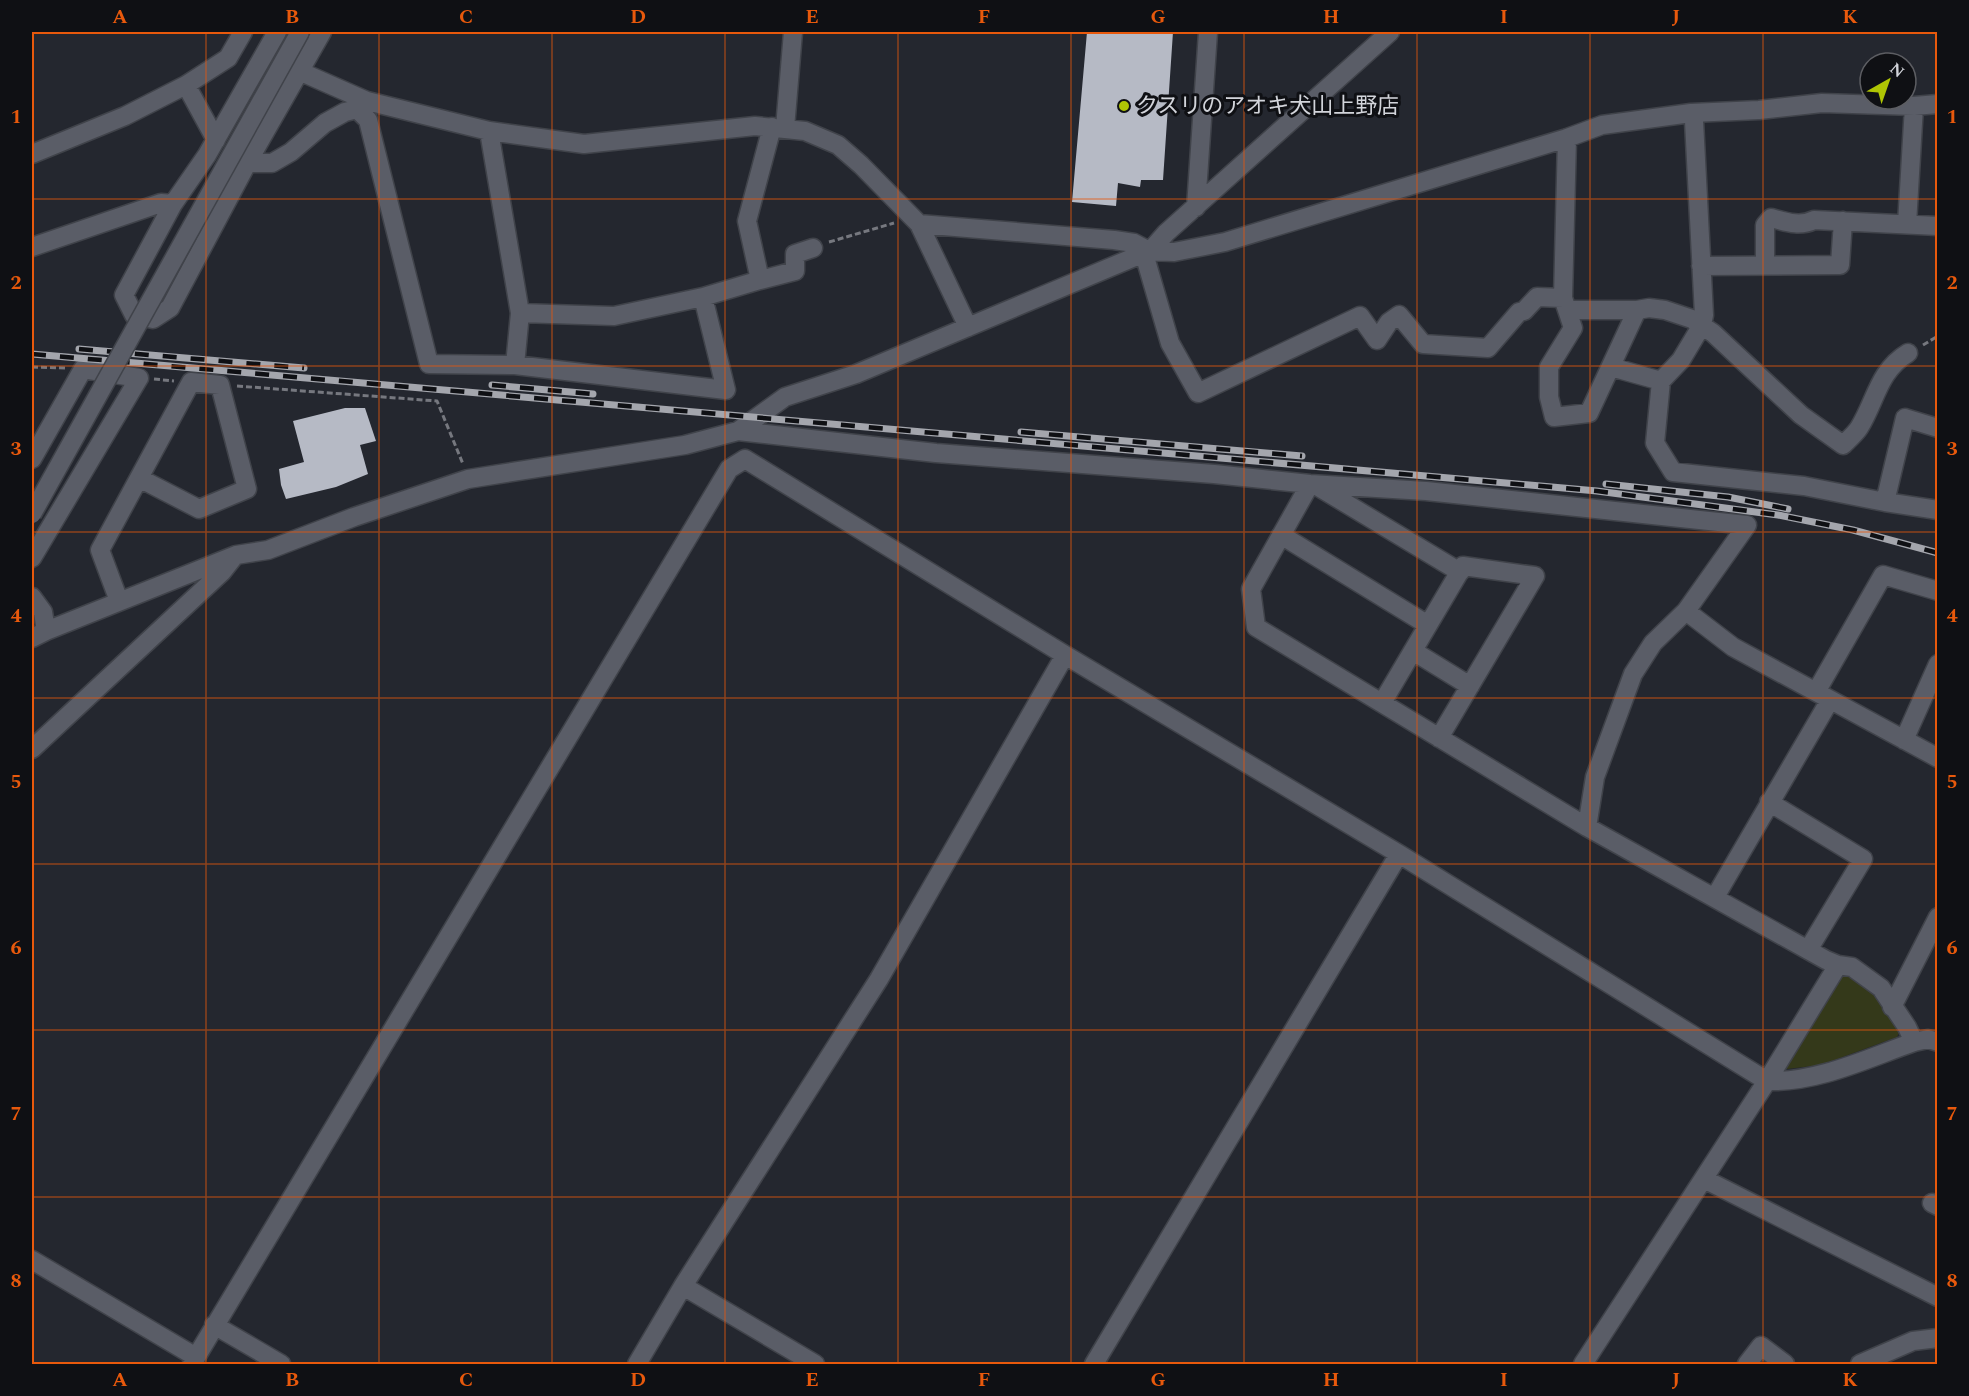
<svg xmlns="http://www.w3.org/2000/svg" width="1969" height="1396" font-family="Spectral,'Noto Sans JP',serif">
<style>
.green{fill:#34391a}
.building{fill:#b6bac5}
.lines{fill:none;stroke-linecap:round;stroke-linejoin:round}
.minor-casing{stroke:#40434a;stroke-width:21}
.path{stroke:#76787f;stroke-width:3;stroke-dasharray:6 3;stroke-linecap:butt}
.minor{stroke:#5a5d67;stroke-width:18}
.rail-casing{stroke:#a4a6ad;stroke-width:7}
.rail{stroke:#0f1014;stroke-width:4.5;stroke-dasharray:14;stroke-linecap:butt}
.minor-bridge-casing{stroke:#40434a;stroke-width:21;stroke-linecap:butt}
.minor-bridge{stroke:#5a5d67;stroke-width:18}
.grid{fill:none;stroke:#e8590c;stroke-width:1.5;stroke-opacity:0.55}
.poi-dot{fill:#afc504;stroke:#0f1014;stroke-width:2}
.labels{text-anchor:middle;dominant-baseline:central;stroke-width:6;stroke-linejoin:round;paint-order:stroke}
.poi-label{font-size:22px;fill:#d2d4da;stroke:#0f1014;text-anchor:start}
.neatline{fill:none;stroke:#e8590c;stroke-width:2}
.grid-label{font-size:20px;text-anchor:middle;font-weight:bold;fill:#e8590c}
</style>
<rect width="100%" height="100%" fill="#24272f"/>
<path class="green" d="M1837,975H1853L1876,992L1900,1031L1897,1037L1821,1065L1787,1069L1782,1065Z"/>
<path class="building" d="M1087,32H1173L1163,180H1141L1140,187L1118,183L1116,206L1072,202Z
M345,408H365L376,441L360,445L368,474L336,487L286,499L281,485L279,469L304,462L293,421Z"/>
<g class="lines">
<defs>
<path id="minor" d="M277,32L207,155L173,204L124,295L134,315L153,319L170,308L250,158L322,32
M1390,32L1166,233L1145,257L1170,343L1198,393L1360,316L1377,340L1389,322L1399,315L1423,344L1488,348L1519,312L1524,311L1537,297L1563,298
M299,71L367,101L489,131L584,144L755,126L805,131L838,145L861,165L919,224L1114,240L1134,243L1149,251
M186,85L216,140
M357,109L368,120L429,364L515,365L726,390L703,297
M1691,113L1694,121L1704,315L1702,325L1681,360L1661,381L1655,443L1673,472L1804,486L1885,502L1938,510
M785,128L793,32
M489,131L520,313L515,365
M1567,138L1563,298L1573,328L1549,367V397L1554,417L1589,413L1637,310
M32,154L125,116L186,85L228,58L243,32
M250,158L255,163H272L291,152L325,123L345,112L357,109L366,102
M1196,207L1208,32
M919,224L968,327
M1907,224L1914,106
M32,247L161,203L173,204
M1765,264V225L1771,218C1786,222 1800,227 1814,220L1938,226
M1701,266L1840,265L1843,221
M760,280L795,271V254L813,248
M1568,310H1637L1649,308L1665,310L1692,319L1713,333L1801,415L1843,445C1848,440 1855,434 1859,428C1876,401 1878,371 1908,353
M520,313L614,316L703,297L760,280L747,221L772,127
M1611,367L1661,381
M738,431L785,397L856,374L1149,251L1174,252L1225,242L1567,138L1602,125L1691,113L1759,110L1822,103L1914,106L1938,104
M32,459L83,369L139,378L32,558
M1310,484L1251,589L1256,627L1587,827
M1317,486L1460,572
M1885,502L1905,418L1938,428
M1281,535L1428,625
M32,597L43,612L46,631
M119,601L100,550L191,382L220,385L247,489L199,509L139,478
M1686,611L1733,647L1938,758
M32,638L46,631L236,555L268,550L354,517L468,479L685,445L738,431L936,453L1214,474L1310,484L1426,491L1747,525L1686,611L1653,643L1633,674L1595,777L1587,827L1826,960L1838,965L1852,967L1881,988L1907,1027L1914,1042
M1413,651L1470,686
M1816,692L1883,575L1938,591
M1382,703L1463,566L1535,576L1439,738
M1904,740L1938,664
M32,749L222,572L233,558
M1769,802L1863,859L1808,950
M1715,897L1830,700
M1892,1007L1938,917
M1704,1179L1938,1297
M1932,1203L1938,1206
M32,1260L196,1357
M683,1286L815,1364
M214,1325L281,1364
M192,1364L729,469L745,459L1065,655L1399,854L1767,1081L1838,965
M637,1364L683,1286L879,979L1065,655
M1094,1364L1399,854
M1583,1364L1767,1081C1817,1083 1868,1058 1914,1042L1928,1039L1938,1042
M1747,1364L1761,1346L1785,1364
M1860,1364L1913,1341L1938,1338"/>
</defs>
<use href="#minor" class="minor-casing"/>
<path class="path" d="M829,242L894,223
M1923,345L1938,336
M32,367L66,368
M154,379L174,381
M237,386L437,401L463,464"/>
<use href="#minor" class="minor"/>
<defs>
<path id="rail" d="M79,349L304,368
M32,354L1597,491L1778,515L1853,530L1938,553
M492,385L593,394
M1021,432L1302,456
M1606,484L1728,497L1788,509"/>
</defs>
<use href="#rail" class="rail-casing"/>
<use href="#rail" class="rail"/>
<defs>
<path id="minor-bridge" d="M32,514L300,32"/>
</defs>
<use href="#minor-bridge" class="minor-bridge-casing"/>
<use href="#minor-bridge" class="minor-bridge"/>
</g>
<path class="grid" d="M206,32V1364M379,32V1364M552,32V1364M725,32V1364M898,32V1364M1071,32V1364M1244,32V1364M1417,32V1364M1590,32V1364M1763,32V1364M32,199H1938M32,366H1938M32,532H1938M32,698H1938M32,864H1938M32,1030H1938M32,1197H1938"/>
<circle class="poi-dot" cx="1124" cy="106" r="6"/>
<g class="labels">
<g class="poi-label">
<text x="1136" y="106">クスリのアオキ犬山上野店</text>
</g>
</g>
<rect width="1969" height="1396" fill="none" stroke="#0f1014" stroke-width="66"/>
<g transform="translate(1888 81) rotate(40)"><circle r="28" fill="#0f1014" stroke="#5d5e63" stroke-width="1.5"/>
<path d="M0-4.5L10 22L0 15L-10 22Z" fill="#afc504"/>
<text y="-9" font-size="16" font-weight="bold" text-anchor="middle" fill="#d2d4da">N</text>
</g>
<rect x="33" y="33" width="1903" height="1330" class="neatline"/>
<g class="grid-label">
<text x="120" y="23">A</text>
<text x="292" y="23">B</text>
<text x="466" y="23">C</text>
<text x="638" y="23">D</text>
<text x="812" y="23">E</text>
<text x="984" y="23">F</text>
<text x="1158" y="23">G</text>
<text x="1331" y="23">H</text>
<text x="1504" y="23">I</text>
<text x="1676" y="23">J</text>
<text x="1850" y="23">K</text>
<text x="16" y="123">1</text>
<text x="1952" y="123">1</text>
<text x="16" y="289">2</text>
<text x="1952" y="289">2</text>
<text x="16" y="455">3</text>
<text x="1952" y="455">3</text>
<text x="16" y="622">4</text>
<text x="1952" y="622">4</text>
<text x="16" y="788">5</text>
<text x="1952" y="788">5</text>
<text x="16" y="954">6</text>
<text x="1952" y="954">6</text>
<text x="16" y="1120">7</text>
<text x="1952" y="1120">7</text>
<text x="16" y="1287">8</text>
<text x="1952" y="1287">8</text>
<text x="120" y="1386">A</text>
<text x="292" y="1386">B</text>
<text x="466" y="1386">C</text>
<text x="638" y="1386">D</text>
<text x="812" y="1386">E</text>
<text x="984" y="1386">F</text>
<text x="1158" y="1386">G</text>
<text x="1331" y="1386">H</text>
<text x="1504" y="1386">I</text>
<text x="1676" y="1386">J</text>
<text x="1850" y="1386">K</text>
</g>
</svg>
